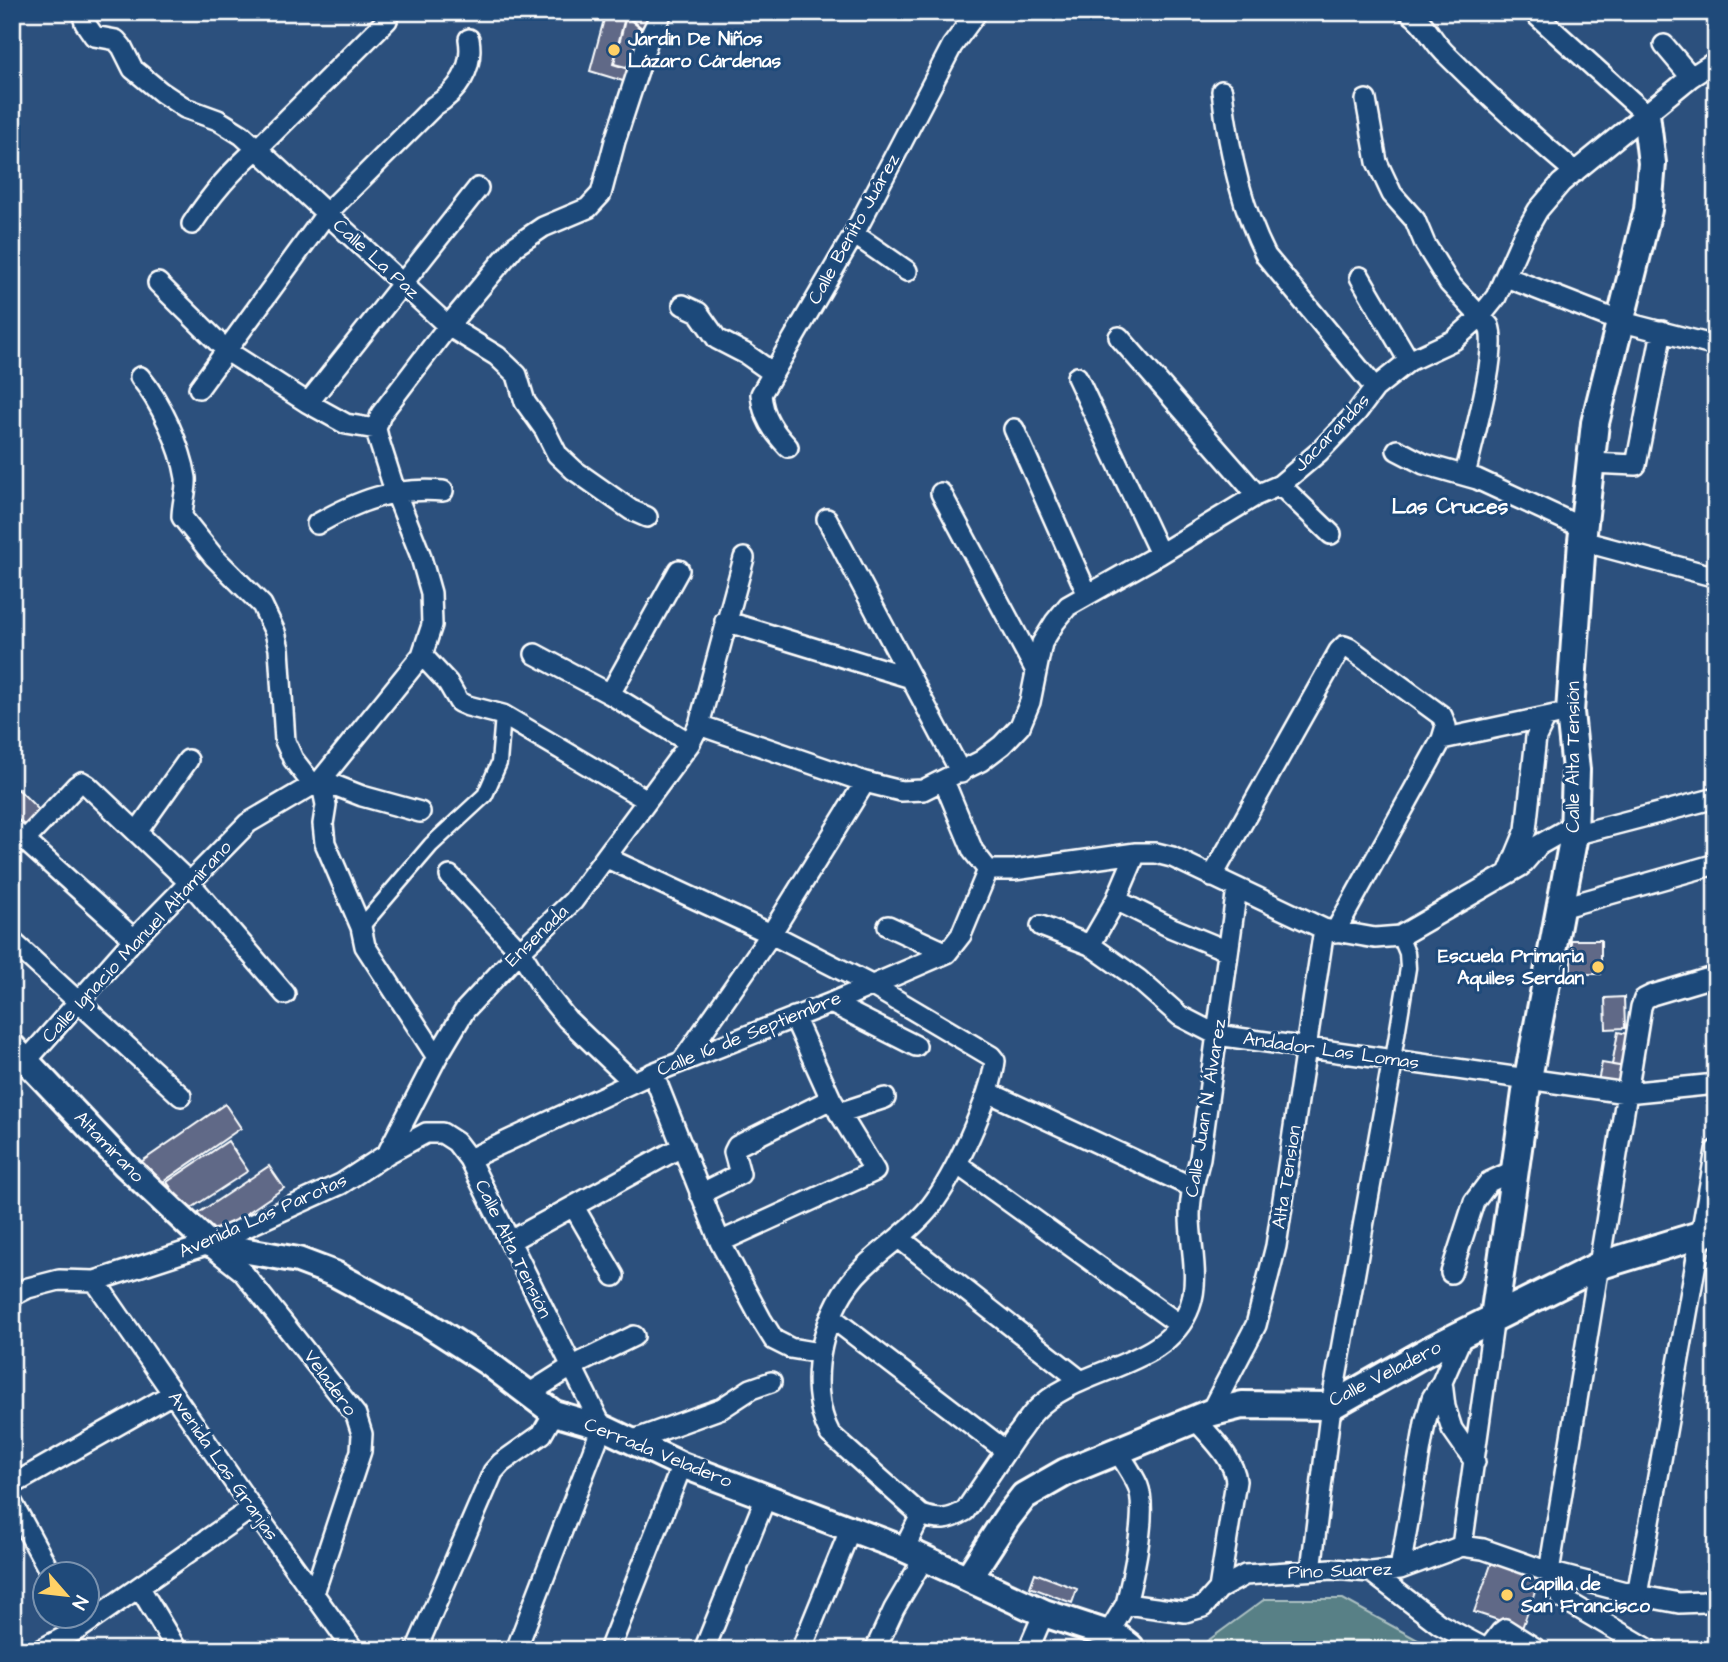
<svg xmlns="http://www.w3.org/2000/svg" width="1728" height="1662" font-family="'Architects Daughter',sans-serif">
<style>
.green{fill:#588086;stroke:#acc0c2;stroke-width:2}
.building{fill:#616987;stroke:#fff;stroke-width:2}
.lines{fill:none;stroke-linecap:round;stroke-linejoin:round}
.pedestrian-casing{stroke:#fff;stroke-width:19}
.minor-casing{stroke:#fff;stroke-width:24}
.tertiary-casing{stroke:#fff;stroke-width:30}
.secondary-casing{stroke:#fff;stroke-width:32}
.pedestrian{stroke:#1f4a7a;stroke-width:14}
.minor{stroke:#1f4a7a;stroke-width:19}
.tertiary{stroke:#1f4a7a;stroke-width:24}
.secondary{stroke:#1f4a7a;stroke-width:26}
.poi-dot{fill:#ffd166;stroke:#1f4a7a;stroke-width:2.5}
.labels{text-anchor:middle;dominant-baseline:central;stroke-width:6;stroke-linejoin:round;paint-order:stroke}
.poi-label{font-size:19px;font-weight:bold;fill:#fff;stroke:#1f4a7a;text-anchor:start}
.street-label{font-size:19px;fill:#fff;stroke:#1f4a7a}
.neighbourhood-label{font-size:21px;font-weight:bold;fill:#fff;stroke:#1f4a7a}
</style>
<rect width="100%" height="100%" fill="#2c507d"/>
<filter id="ink" filterUnits="userSpaceOnUse"><feTurbulence type="fractalNoise" baseFrequency=".0143" numOctaves="2"/><feDisplacementMap in="SourceGraphic" scale="14" xChannelSelector="R" yChannelSelector="G"/><feConvolveMatrix kernelMatrix="1 2 1 2 8 2 1 2 1" color-interpolation-filters="sRGB"/></filter>
<g filter="url(#ink)">
<path class="green" d="M1265,1599H1343L1436,1650H1195Z"/>
<path class="building" d="M606,12L625,17L613,64L629,69L626,82L590,71Z
M622,12H650L652,14L642,28Z
M626,16L641,29L630,68L614,64Z
M18,789L41,812L25,829L12,817V795Z
M1571,940H1601V974H1571Z
M1624,997L1625,1028L1606,1029L1605,998Z
M1618,1032L1632,1035L1626,1067L1612,1065Z
M1602,1063L1626,1067L1623,1085L1598,1081Z
M225,1104L241,1128L154,1188L138,1164Z
M228,1141L248,1171L187,1211L167,1182Z
M269,1166L284,1188L209,1239L194,1216Z
M1493,1559L1540,1578L1522,1628L1474,1612Z
M1035,1573L1077,1589L1072,1603L1030,1587Z"/>
<g class="lines">
<defs>
<path id="pedestrian" d="M361,927L431,845L485,795L499,763L503,715
M1393,1059L1408,968L1407,953L1400,936"/>
<path id="minor" d="M82,12L85,23L94,36L116,40L122,47L133,69L161,92L185,108L218,120L242,135L448,326L497,356L517,375L525,402L545,430L557,454L574,470L631,510L647,517
M1409,12C1428,25 1432,42 1448,56C1489,97 1531,135 1575,172
M1533,12L1646,114
M1664,45L1691,77
M1222,91C1228,145 1241,207 1266,256L1375,388
M1366,100L1377,162L1392,194L1415,220L1425,244L1449,283L1489,326C1499,352 1472,443 1465,475
M192,224C211,195 230,172 257,149L387,20L389,12
M854,234L907,271
M1360,277L1409,361
M1506,277L1619,321L1716,346
M158,283L227,351L308,403L346,424L376,429
M683,305L698,312L717,339L746,354L773,373
M1119,337L1257,495
M140,377C160,401 181,446 186,478C187,490 182,504 182,517L214,557L262,605L275,632L279,649L285,741L293,759L313,785
M1077,377L1160,554
M199,388L326,214L434,106C458,92 474,68 469,39
M308,403L478,188
M1014,429L1087,593
M788,447C773,431 763,417 761,394L854,234L952,46L977,12
M1397,450L1424,464L1477,479L1583,528
M1590,463L1636,465L1662,331
M1280,485L1331,534
M941,493L1036,671
M827,519L961,773
M317,524C359,500 394,487 443,491
M1582,541L1716,577
M725,621L911,678
M535,654L610,694L690,743
M422,655L448,683L459,702L468,706L503,715L647,800
M610,694L679,570
M699,725L865,782L901,791L923,790L981,761L1002,745L1020,726L1030,702L1042,643L1055,622L1068,606L1160,554L1257,495L1280,485L1319,452L1357,412L1375,388L1409,361L1454,340L1480,317L1496,297L1522,238L1538,210L1561,183L1691,77L1716,61
M1442,739L1555,715
M321,780L326,805L323,824L325,843L361,927L365,946L437,1057
M321,780L362,796L420,812
M944,781L973,851L988,870
M12,829L134,939
M137,832L188,760
M1574,835L1716,798
M25,840L76,786L82,782L87,785L189,882L285,994
M607,858L771,934L871,985L991,1056L995,1061C991,1098 954,1176 931,1206C912,1230 886,1246 864,1267C823,1305 804,1384 830,1434L921,1515C939,1521 948,1521 965,1511C982,1486 999,1461 1016,1436C1023,1428 1028,1418 1035,1411C1079,1365 1167,1370 1190,1306C1200,1278 1190,1245 1190,1216C1190,1196 1195,1177 1200,1158L1237,888
M988,870H1014L1136,853H1156L1172,857L1324,929L1375,938L1400,936L1521,866L1539,845L1574,825
M1509,871L1526,830L1536,737L1546,717
M450,876L520,951L546,993L567,1019L633,1082
M1212,877L1339,651L1344,646L1349,648L1442,716L1446,726L1442,739L1335,932
M1116,900L1172,928L1228,951
M1560,908L1716,864
M888,926L947,953
M1041,926L1090,945L1138,979L1180,1016L1217,1035L1626,1093L1716,1084
M12,941L181,1096
M1090,945L1116,900L1136,853
M831,1003L916,1046
M27,1060L134,939L248,823L321,780L422,655L432,625L431,593L420,554L395,491L379,441L376,429L381,414L448,326L515,246L543,227L588,208L601,194L615,141L647,43L662,12
M683,1060L771,934L865,782
M653,1073L720,1242L761,1319L774,1340L790,1348L820,1353
M988,1092L1192,1187
M839,1113L885,1098
M387,1154L437,1057L465,1010L520,951L573,901L690,743L699,725L744,558
M469,1159L653,1073L831,1003L947,953L961,935L988,870
M957,1164L1180,1325
M700,1194L740,1174L734,1152L737,1146L831,1099
M574,1207L614,1276
M899,1238L1080,1380
M510,1241L683,1146
M720,1242L875,1171L831,1099L794,1017
M209,1245L242,1271L356,1415L362,1434L361,1451L314,1593
M1451,1273L1474,1202L1489,1182L1517,1169
M95,1281L252,1508L354,1650
M12,1296L28,1288L59,1280L95,1281L209,1244L341,1184L387,1154L426,1133H442L456,1142L469,1159L602,1427L516,1650
M831,1317L1006,1451
M1442,1382L1445,1407L1452,1429L1475,1462
M530,1393L571,1367L634,1336
M1210,1413L1256,1325L1276,1246L1324,929
M1196,1420C1211,1438 1234,1458 1236,1481L1219,1589
M631,1441L722,1408L751,1389L771,1382
M1118,1452C1125,1463 1133,1474 1138,1486C1148,1511 1133,1576 1126,1604
M12,1485L172,1394
M12,1502L51,1574
M1462,1546L1494,1317
M904,1549L921,1515
M1400,1569L1425,1423L1432,1398L1442,1382L1463,1334
M1311,1570L1331,1406L1393,1059
M1371,1572L1439,1624L1484,1648L1488,1649L1501,1632L1505,1629L1538,1650
M140,1588L177,1650
M1637,1595L1716,1150
M1108,1634L1126,1604L1185,1612L1203,1607L1219,1589L1245,1575L1332,1569L1371,1572L1400,1569L1462,1546L1483,1549L1549,1572L1637,1595L1679,1603L1704,1602L1716,1597
M40,1650L79,1629L252,1508
M416,1650L493,1472L501,1463L542,1434L554,1413
M609,1650L682,1465
M704,1650L766,1497
M801,1650L850,1530
M875,1650L894,1609L924,1558
M1028,1650L1044,1613
M1650,1650L1563,1599L1551,1584L1549,1572L1641,1007L1644,999L1652,995L1716,976"/>
<path id="tertiary" d="M12,1046L124,1164L209,1244L298,1260L335,1274L426,1323L488,1363L554,1413L602,1427L682,1465L904,1549L968,1578"/>
<path id="secondary" d="M1494,1317L1528,1078L1574,835L1576,770L1570,712L1582,541L1595,423L1648,210L1652,163L1646,114
M1129,1650L1130,1647L1117,1637L1044,1613L968,1578L1007,1518L1024,1496L1066,1472L1210,1413L1242,1405L1331,1406L1428,1351L1598,1266L1716,1230"/>
</defs>
<use href="#pedestrian" class="pedestrian-casing"/>
<use href="#minor" class="minor-casing"/>
<use href="#tertiary" class="tertiary-casing"/>
<use href="#secondary" class="secondary-casing"/>
<use href="#pedestrian" class="pedestrian"/>
<use href="#minor" class="minor"/>
<use href="#tertiary" class="tertiary"/>
<use href="#secondary" class="secondary"/>
</g>
</g>
<g class="poi-dot">
<circle cx="614" cy="50" r="7"/>
<circle cx="1598" cy="967" r="7"/>
<circle cx="1507" cy="1595" r="7"/>
</g>
<g class="labels">
<g class="poi-label">
<text x="628" y="39">Jardin De Niños<tspan x="628" dy="22">Lázaro Cárdenas</tspan></text>
<text x="1584" y="956" text-anchor="end">Escuela Primaria<tspan x="1584" dy="22">Aquiles Serdan</tspan></text>
<text x="1521" y="1584">Capilla de<tspan x="1521" dy="22">San Francisco</tspan></text>
</g>
<g class="street-label">
<text transform="translate(854 229) rotate(-61)">Calle Benito Juárez</text>
<text transform="translate(376 259) rotate(42)">Calle La Paz</text>
<text transform="translate(1332 433) rotate(-46)">Jacarandas</text>
<text transform="translate(1573 757) rotate(-90)">Calle Alta Tensión</text>
<text transform="translate(537 936) rotate(-44)">Ensenada</text>
<text transform="translate(137 942) rotate(-47)">Calle Ignacio Manuel Altamirano</text>
<text transform="translate(749 1034) rotate(-22)">Calle 16 de Septiembre</text>
<text transform="translate(1331 1051) rotate(8)">Andador Las Lomas</text>
<text transform="translate(1206 1108) rotate(-81)">Calle Juan N. Álvarez</text>
<text transform="translate(109 1147) rotate(46)">Altamirano</text>
<text transform="translate(1287 1177) rotate(-81)">Alta Tension</text>
<text transform="translate(263 1216) rotate(-24)">Avenida Las Parotas</text>
<text transform="translate(513 1249) rotate(64)">Calle Alta Tensión</text>
<text transform="translate(1385 1374) rotate(-27)">Calle Veladero</text>
<text transform="translate(330 1383) rotate(54)">Veladero</text>
<text transform="translate(658 1453) rotate(22)">Cerrada Veladero</text>
<text transform="translate(223 1466) rotate(55)">Avenida Las Granjas</text>
<text transform="translate(1340 1571) rotate(-2)">Pino Suarez</text>
</g>
<g class="neighbourhood-label">
<text x="1450" y="506">Las Cruces</text>
</g>
</g>
<rect width="1728" height="1662" fill="none" stroke="#1f4a7a" stroke-width="42"/>
<rect x="21" y="21" width="1686" height="1620" fill="none" stroke="#fff" stroke-width="2.5" filter="url(#ink)"/>
<g transform="translate(66 1595) rotate(118)"><circle r="33" fill="#1f4a7a" stroke="#7992af" stroke-width="2"/>
<path d="M0-5L12 26L0 18L-12 26Z" fill="#ffd166"/>
<text y="-10" font-size="19" font-weight="bold" text-anchor="middle" fill="#ffffff">N</text>
</g>
</svg>
